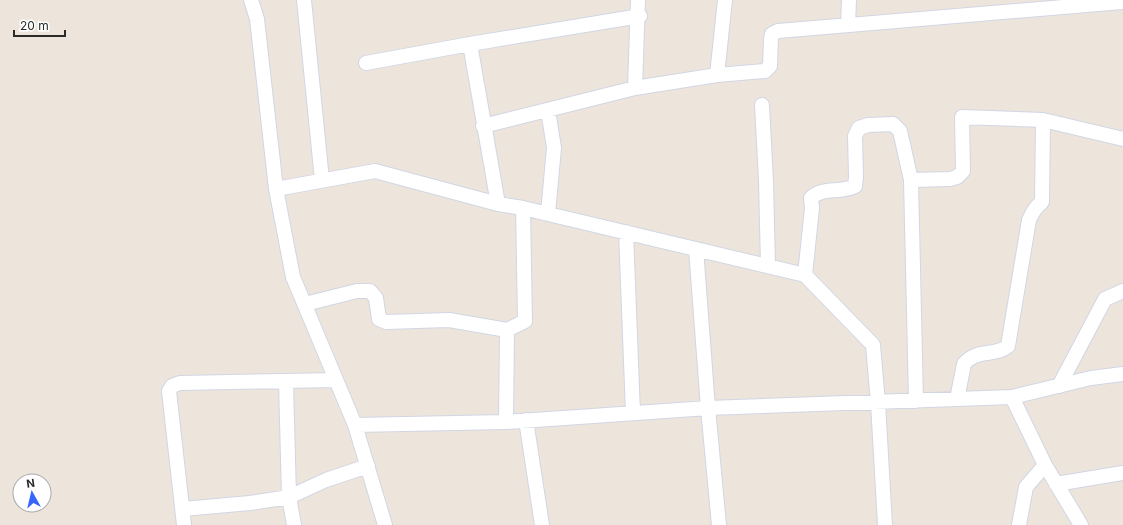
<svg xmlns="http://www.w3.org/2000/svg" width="1123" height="525" font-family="Inter,sans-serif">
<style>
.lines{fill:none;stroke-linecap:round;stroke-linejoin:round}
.street-casing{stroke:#d1d6e4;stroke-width:16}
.street{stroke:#fff;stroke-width:14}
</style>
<rect width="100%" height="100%" fill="#ede5dc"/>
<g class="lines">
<defs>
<path id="street" d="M251,0L257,19L276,189
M304,0L322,180
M848,25L849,0
M366,63L470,44L640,16
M717,75L725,0
M635,88L638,0
M762,105L766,181L768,266
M548,110L554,148L548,213
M483,126L635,88L717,75L765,71L770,66L771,39L772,34L778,31L1123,2
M498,204L523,208L525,321L507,330L506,422
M523,208L805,275L873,345L878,403L885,525
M626,232L633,413
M696,249L708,408L1012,397L1045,465L1081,525
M805,275L812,208L811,198C824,186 839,194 855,186L856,177L855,136L859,128L868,125L893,124L900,131L911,180
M305,304L357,291H370L376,298L379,319L386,322L449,320L507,330
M286,382L289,497L294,525
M1059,386L1105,299L1123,291
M1012,397L1091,378L1123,374
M957,399L964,364C977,348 995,357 1008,346L1029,220C1032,213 1035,207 1042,202L1043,120
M916,401L911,180L950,179L957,177L963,171L962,117L1043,120L1123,139
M526,420L542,525
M355,425L293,277L276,189L375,171L498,204L470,44
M1056,484L1123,473
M183,509L250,503L289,497L326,480L368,466
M184,525L169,391L172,386L180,383L336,380
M385,525L355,425L506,422L708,408L719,525
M1019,525L1026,487L1045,465"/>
</defs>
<use href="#street" class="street-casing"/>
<use href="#street" class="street"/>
</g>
<g transform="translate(32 493) rotate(352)"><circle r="19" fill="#ffffff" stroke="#aaaaaa"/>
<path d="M0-3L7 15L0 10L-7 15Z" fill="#3766ff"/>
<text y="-6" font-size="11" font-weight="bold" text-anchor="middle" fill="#2a2a2a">N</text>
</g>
<path d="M14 30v6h51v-6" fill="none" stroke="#2a2a2a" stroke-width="2"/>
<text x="20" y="30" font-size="12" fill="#2a2a2a" stroke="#ffffff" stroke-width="3" paint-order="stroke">20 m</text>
</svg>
